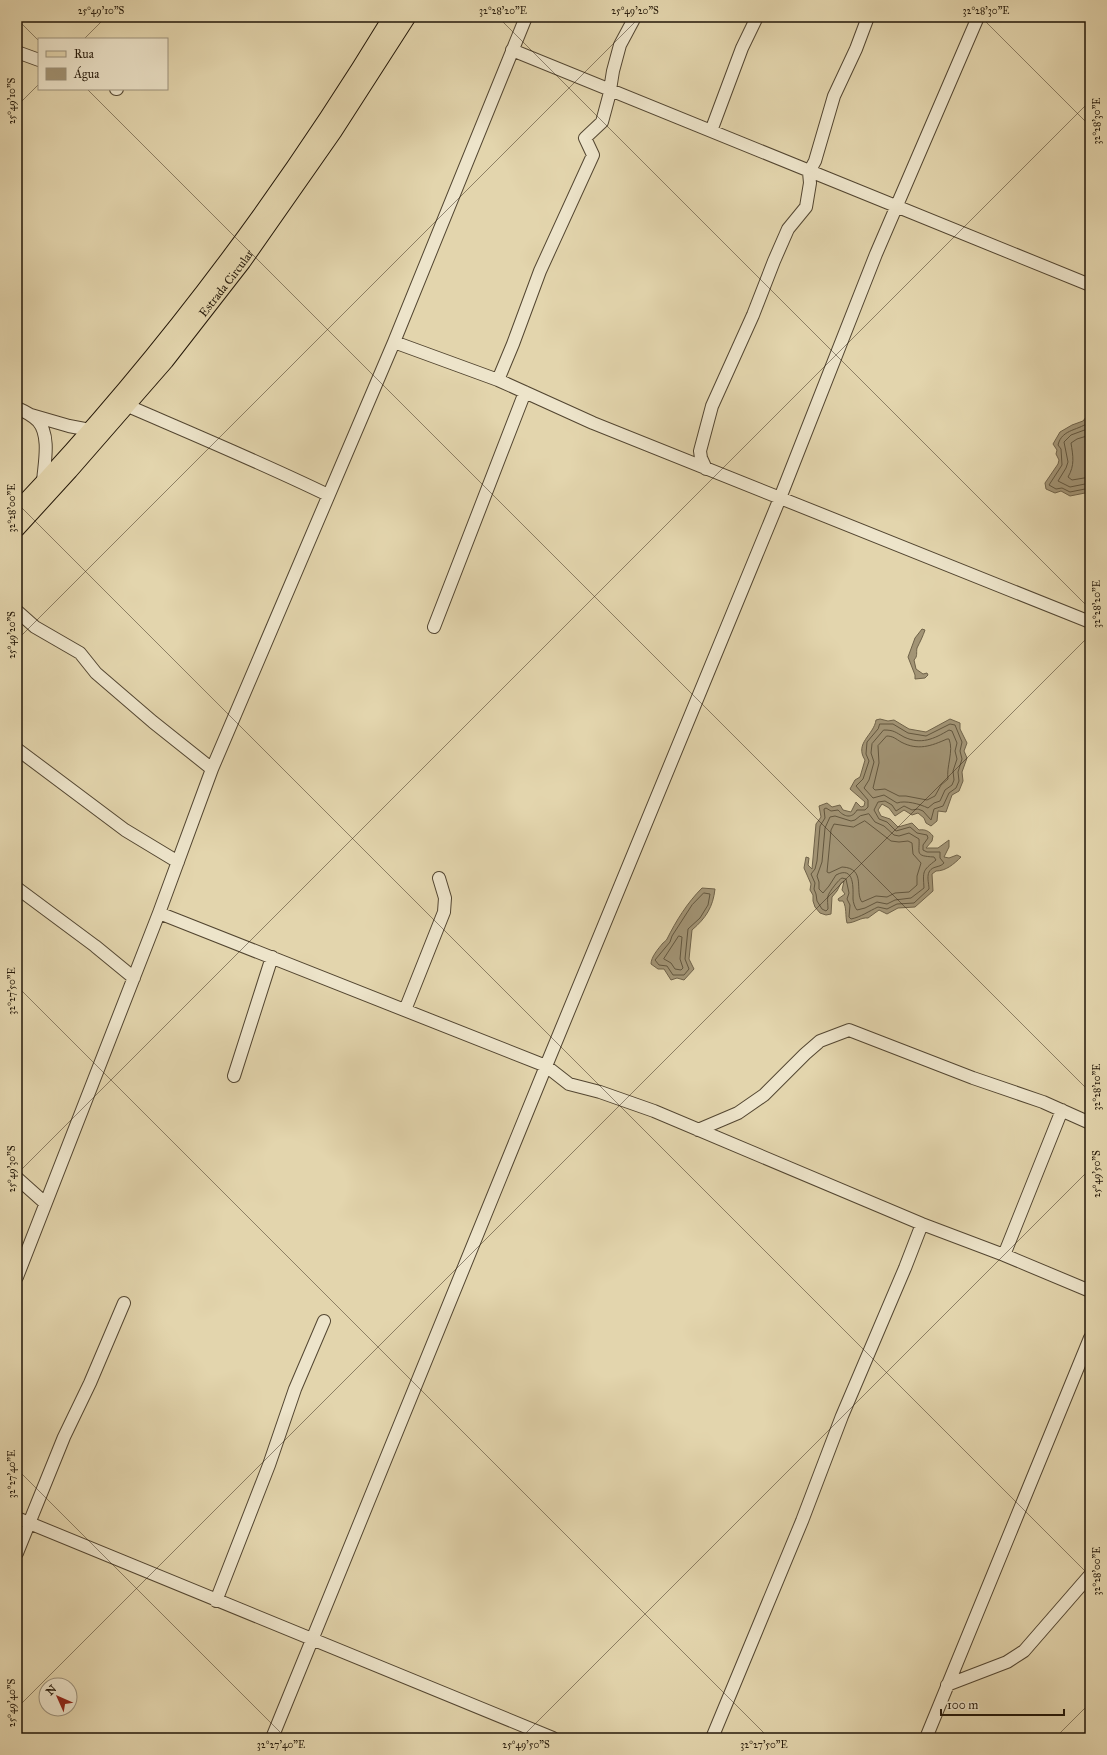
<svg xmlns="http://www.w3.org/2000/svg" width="1107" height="1755" font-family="'IM FELL Great Primer',serif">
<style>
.water{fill:#a29475;stroke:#6f6249}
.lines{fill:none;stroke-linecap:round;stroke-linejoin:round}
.shore{stroke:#62563e;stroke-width:1}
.minor-casing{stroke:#534631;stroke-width:14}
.major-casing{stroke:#231708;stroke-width:17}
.minor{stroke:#ede4ca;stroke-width:12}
.major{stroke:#e3d5ad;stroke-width:15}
.ticks{fill:none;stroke:#231708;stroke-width:1;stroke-opacity:0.45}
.labels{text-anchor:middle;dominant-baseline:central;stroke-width:3;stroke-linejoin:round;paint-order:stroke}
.street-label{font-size:12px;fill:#231708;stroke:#ede4ca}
.neatline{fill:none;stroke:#231708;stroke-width:1.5}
.ticks-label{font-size:10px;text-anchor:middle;fill:#231708}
</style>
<rect width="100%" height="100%" fill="#e3d5ad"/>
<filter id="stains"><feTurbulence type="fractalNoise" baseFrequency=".005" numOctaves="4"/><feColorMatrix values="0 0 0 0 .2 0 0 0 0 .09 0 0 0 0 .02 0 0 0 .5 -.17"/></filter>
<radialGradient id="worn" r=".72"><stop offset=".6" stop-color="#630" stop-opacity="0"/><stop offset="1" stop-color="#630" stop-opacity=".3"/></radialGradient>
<path class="water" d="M1090,412V492L1070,496L1061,491L1055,493L1046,489L1045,483L1058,464L1059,460L1056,454L1057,450L1053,444L1060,432L1072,425L1083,421Z
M922,629L925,630C923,636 920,642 917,648C916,653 918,656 914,660L916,669L923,674L927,673L928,675L925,678L915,679V675L908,657L915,638Z
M880,719L888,721L894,720L909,729L926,732L950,719L960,723V729L967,743L964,751L967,758L962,772L963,781L959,791L952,795L946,812L938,811L937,821L931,826L926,823L924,818L918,813L912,815L904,810L895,816L889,808L882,804L878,810L881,816L890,819L898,827L912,823L919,830C925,829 929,831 933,836L932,841L926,848H938L949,840V847L944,857L949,858L957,855L961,857C954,864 946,871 936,871L932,874L933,891L915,907L898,908L887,914L879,910L868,918C861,917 855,923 847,923C845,915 847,908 843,901H839L838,899L845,894L842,890L844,881L841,883L837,891L832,897L831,914L826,915L820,913L815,907L813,901V895L810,890L811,884L804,868L806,857L809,858L808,865L812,869L816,824L821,817L819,806L827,803L832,807L840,805L843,810L851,812L856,802L861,807L864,806L865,802L850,789L855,780L860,777L865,760C854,743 874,735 876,720Z
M702,888L715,889C713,907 706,918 692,930L689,959L694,969L684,980L677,978L671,980L664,969H658L651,964C651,957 658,949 663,943C664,942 666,941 667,939C676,921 687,903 702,888Z"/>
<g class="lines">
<path class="shore" d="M1090,421C1080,431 1062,428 1058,445L1061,449L1062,465L1049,485L1056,489L1062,488L1070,492L1090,488
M1090,428L1071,435L1064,442L1068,462L1066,468L1058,481L1070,487L1090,483
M1090,435L1077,439L1071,443C1073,456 1075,465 1068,477L1072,480L1090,477
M880,724H893L908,733L926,736L950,724L955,725L962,742L960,751L962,759L958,772L959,781L956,788L949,793L943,806L934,809L931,820L923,811L918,809L912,810L904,806L896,811L892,805L885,801L878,802L874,810L879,819L887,822L896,831L910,827L917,833L927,835L928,838L923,845V850L927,852H940V858L944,863C941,866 939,866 936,867C924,870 929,882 929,889L914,903L897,904L887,909L878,907C869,911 861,917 851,919L849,917L850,905L847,899L849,893L846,879L842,878C839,879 829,892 828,896C827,900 828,905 828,909L826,911L822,909L817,901L816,894L814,889L815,883L811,874L815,869L817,861L820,826L825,818L824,809L826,808L831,811L838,810C844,817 852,819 857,810H865L868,807V800L856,786L863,779L869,761L866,754L867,742L878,729Z
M884,730C894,730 895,732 904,737C921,745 934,739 949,730L952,731L957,743L955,751L957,759L953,771L954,780L952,785L945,790L940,801L934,803L928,808C920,804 905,800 897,803L884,795L873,798L864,788L869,780L874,762L871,753L872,744Z
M887,736C893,736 896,739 901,742C918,751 931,746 947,739H949C954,751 946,767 948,779L941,785L935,796L927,800L906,796H899L885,789L875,790L873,788L879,763L878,746Z
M869,814L875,822L884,826L894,835L899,836L909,833L919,839C920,853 914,856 934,857L936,860C922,871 923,871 924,888L911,898L895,900L887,904L877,902L865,908L857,910C855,908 853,902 853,899C853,889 855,865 836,875L829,886L823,893L819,889V882L817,876L822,862L825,828L830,817L835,816L851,821L855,820L860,816Z
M865,821L891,841L899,842L908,841L912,843L913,854L921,863L917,876V885L909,892L895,893L887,897L876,896L862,902C854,892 867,868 842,867L829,873L827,872L831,830L834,824L853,827Z
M704,893L710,894L708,905L700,918L688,929L685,959L689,969L684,975H673L667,966L659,965L655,960L670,942L672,936L692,905Z
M679,936L682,937L680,959L683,968L681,970L675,969L671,963L664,959Z"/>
<defs>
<path id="minor" d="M512,50L1090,285
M17,52L39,60
M116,89H117
M711,131L742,48L757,17
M394,342L498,380L593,423L1090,622
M498,380L513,344L540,271L593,155L585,138L602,122L609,96L613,71L620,45L635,17
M128,406C195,435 262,463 328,495
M17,408C24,411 32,415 38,421C51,436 44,465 43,482
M31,415L69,426L90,430
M706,469L701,458L700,451L712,406L753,315L774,261L788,229L806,207L810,183L809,172L815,161L834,96L856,49L868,17
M17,611L35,627L80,653L96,673L153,722L212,769
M434,627L525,392
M17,749L125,830L178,862
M17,888L95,946L134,978
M159,913L546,1066L569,1084L600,1092L654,1111L922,1224L1004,1255L1090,1291
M405,1010L444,912L445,898L439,878
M234,1076L272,957
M698,1130L738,1113L764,1095L805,1054L820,1041L849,1030L973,1078L1043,1102L1090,1123
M17,1178L45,1203
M1004,1255L1062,1110
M17,1277L159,913L212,769L394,342L526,17
M17,1518L553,1738
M17,1553L64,1437L90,1383L124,1303
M216,1601L269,1465L295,1389L324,1321
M947,1685L1007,1662L1024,1651L1090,1575
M272,1738L546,1066L780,498L876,254L978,17
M712,1738L802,1521L842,1416L905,1268L922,1224
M926,1738L1090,1338"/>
<g id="major">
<path d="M17,510C159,360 284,193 391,17"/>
<path id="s1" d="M17,529L70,471L166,361L243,262L334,132L408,17"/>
</g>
</defs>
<use href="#minor" class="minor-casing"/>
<use href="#major" class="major-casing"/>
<use href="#minor" class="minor"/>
<use href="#major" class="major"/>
</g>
<path class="ticks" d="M498,17L1090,609M981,17L1090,126M17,19L39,41M84,39L106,17M87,89L1090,1092M17,106L39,84M17,503L1090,1576M17,640L640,17M17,986L769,1738M17,1174L1090,101M17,1469L286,1738M17,1708L1090,635M521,1738L1090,1169M1055,1738L1090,1703"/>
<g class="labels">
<g class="street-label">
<text stroke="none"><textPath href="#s1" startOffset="323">Estrada Circular</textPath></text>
</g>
</g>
<rect width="1107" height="1755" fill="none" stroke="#e3d5ad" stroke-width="44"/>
<rect x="38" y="38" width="130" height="52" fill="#ede4ca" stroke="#9c927c"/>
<rect x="46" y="51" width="20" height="6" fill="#e3d5ad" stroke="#9c927c"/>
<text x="74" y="58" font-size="12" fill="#231708">Rua</text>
<rect x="46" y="68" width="20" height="12" fill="#a29475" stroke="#9c927c"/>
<text x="74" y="78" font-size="12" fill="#231708">Água</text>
<g transform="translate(58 1697) rotate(315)"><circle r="19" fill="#ede4ca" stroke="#9c927c"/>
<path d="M0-3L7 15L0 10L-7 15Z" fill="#8f2418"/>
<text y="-6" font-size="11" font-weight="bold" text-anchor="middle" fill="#231708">N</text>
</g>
<path d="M941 1709v6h123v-6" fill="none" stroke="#231708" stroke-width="2"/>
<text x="947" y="1709" font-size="12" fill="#231708" stroke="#ede4ca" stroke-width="3" paint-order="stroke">100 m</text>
<rect x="22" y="22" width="1063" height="1711" class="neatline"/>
<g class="ticks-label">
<text x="101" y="14">25°49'10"S</text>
<text x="503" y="14">32°28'20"E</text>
<text x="635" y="14">25°49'20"S</text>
<text x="986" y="14">32°28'30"E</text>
<text transform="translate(11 101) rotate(-90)" y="4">25°49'10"S</text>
<text transform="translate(1096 121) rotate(-90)" y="4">32°28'30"E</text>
<text transform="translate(11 508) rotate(-90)" y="4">32°28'00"E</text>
<text transform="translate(1096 604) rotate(-90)" y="4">32°28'20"E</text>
<text transform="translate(11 635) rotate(-90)" y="4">25°49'20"S</text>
<text transform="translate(11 991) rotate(-90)" y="4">32°27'50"E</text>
<text transform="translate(1096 1087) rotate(-90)" y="4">32°28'10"E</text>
<text transform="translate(11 1169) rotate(-90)" y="4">25°49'30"S</text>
<text transform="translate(1096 1174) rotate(-90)" y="4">25°49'50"S</text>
<text transform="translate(11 1474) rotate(-90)" y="4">32°27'40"E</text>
<text transform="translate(1096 1571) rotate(-90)" y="4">32°28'00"E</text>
<text transform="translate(11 1703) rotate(-90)" y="4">25°49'40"S</text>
<text x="281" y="1748">32°27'40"E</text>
<text x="526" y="1748">25°49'50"S</text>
<text x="764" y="1748">32°27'50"E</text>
</g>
<rect width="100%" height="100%" filter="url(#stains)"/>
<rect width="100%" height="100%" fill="url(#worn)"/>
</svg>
